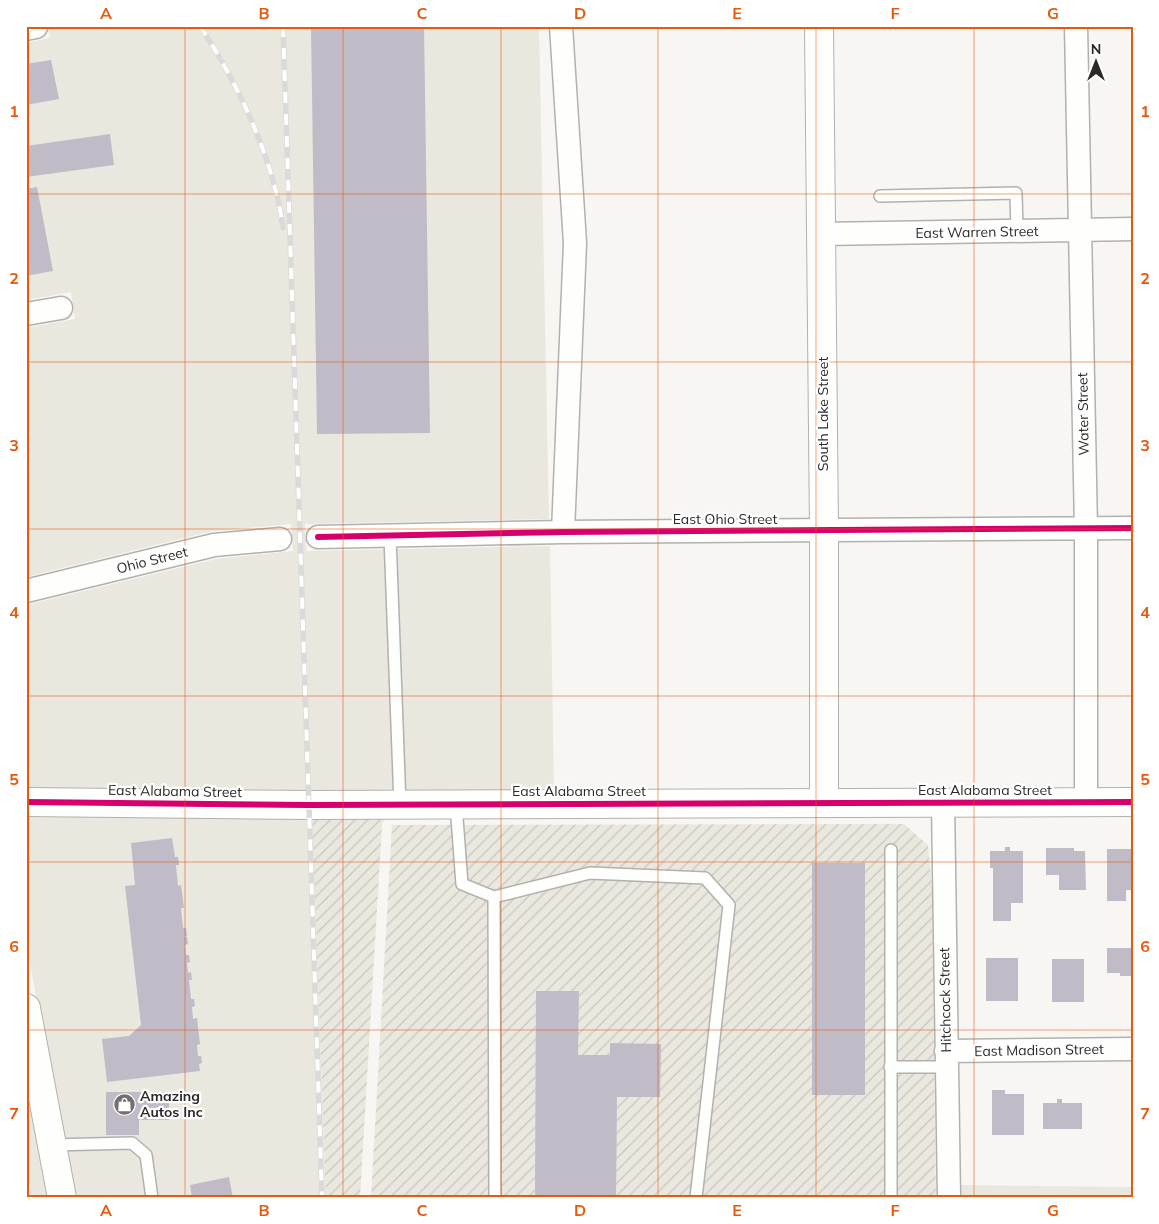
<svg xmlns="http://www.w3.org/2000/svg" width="1159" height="1224" font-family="Mulish,sans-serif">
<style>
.built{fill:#eae7de}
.industrial{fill:url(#industrial-furrows)}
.building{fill:#c0bbc7}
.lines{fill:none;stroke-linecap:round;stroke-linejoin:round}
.lane-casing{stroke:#b2b1ae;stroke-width:14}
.street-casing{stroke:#b2b1ae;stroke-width:25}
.secondary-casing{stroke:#b2b1ae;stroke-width:30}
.lane{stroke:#fefefd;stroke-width:11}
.street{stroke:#fefefd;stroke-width:22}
.secondary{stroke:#fefefd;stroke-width:28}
.rail-casing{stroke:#dadad9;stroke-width:5.5}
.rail{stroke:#fff;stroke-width:4;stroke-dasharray:11;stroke-linecap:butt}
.cycleway-casing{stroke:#fff;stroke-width:9}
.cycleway{stroke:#d6006c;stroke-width:6}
.grid{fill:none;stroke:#e8590c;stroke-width:1;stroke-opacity:0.55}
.labels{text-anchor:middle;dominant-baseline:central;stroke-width:4.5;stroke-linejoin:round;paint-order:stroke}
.street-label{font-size:14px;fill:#2b2a28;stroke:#fff}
.poi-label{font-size:14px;font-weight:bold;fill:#2b2a28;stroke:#fff;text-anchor:start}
.neatline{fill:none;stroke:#e8590c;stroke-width:2}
.grid-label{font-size:16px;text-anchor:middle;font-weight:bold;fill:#e8590c}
</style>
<defs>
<pattern id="industrial-furrows" width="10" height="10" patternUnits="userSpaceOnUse" patternTransform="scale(1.25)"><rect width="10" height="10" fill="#eae7de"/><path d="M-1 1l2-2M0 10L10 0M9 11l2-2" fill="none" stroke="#c9c6be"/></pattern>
</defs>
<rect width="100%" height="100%" fill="#f7f6f2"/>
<path class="built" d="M48,26H539L549,519L305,524L307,551L550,546L554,790L309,792L26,788V605L216,559L293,551L291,524L212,531L26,577V328L75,319L71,292L26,300V43L50,38Z
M26,816L312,819L326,1198H74L26,942Z
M26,1074L50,1198H26Z
M961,1185L1133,1187V1198H961Z"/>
<path class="industrial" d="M312,819H384L382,825L360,1198H326Z
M904,824L928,845L932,887L936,1198H371L392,825Z"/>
<path class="building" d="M311,26H424L430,433L317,434Z
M51,60L59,99L26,105V64Z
M110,134L114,165L26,177V146Z
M37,187L53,271L26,276V189Z
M172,838L175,857H178L179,865H176L178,886L181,885L184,908H181L183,928H186L187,936L184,937H187L188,944L185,945L186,955H189L190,962L187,963L188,973L191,972L192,980H189L191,999H194L195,1006L192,1007L193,1019L197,1018L200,1044L197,1045L198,1056H201L202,1063L199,1064L200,1071L107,1082L102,1039L129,1036L141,1025L125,886L135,885L131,843Z
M1005,847H1010V851H1023V903H1011V921H993V868H990V851H1005Z
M1046,848H1074V851H1085L1086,890H1059V875H1046Z
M1107,849H1133V890H1126V901H1107Z
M812,863H865V1095H812Z
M1107,948H1133V976H1120V973H1107Z
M986,958H1018V1001H986Z
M1052,959H1084V1002H1052Z
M536,991H579L578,1055H610V1043L661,1044L660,1097H617L616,1198H535Z
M992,1090H1005V1094H1024V1135H992Z
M106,1092H169V1120H139V1135H106Z
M1057,1099H1062V1103H1082V1129H1043V1103H1057Z
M229,1177L233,1198H192L190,1185Z"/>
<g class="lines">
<defs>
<path id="lane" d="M880,196L1016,193L1017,231
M390,536L400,805
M456,805L462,884L494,897L590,873L705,878L729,905L696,1198
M494,897L495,1198
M890,1067H946
M52,1145L132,1143L146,1155L152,1198
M891,1198V850"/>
<path id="street" d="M561,26L575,243L563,532
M1076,26L1086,530V803
M26,29L36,27
M822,234L1133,229
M26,314L61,308
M318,537L563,532L1133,528
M26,591L214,545L280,539
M943,802L949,1198
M946,1051L1133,1049"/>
<path id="secondary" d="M819,26L824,531V802
M26,802L309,805L1133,802
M26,1008L62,1198"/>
</defs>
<use href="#lane" class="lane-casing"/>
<use href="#street" class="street-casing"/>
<use href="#secondary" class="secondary-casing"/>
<use href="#lane" class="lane"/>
<use href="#street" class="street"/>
<use href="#secondary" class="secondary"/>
<defs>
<path id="rail" d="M200,26C238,83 274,160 283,228
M283,26L322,1198"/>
</defs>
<use href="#rail" class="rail-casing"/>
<use href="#rail" class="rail"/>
<defs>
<path id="cycleway" d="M318,537L563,532L1133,528
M26,802L309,805L1133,802"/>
</defs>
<use href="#cycleway" class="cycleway-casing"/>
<use href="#cycleway" class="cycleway"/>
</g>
<path class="grid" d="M185,26V1198M343,26V1198M501,26V1198M658,26V1198M816,26V1198M974,26V1198M26,194H1133M26,362H1133M26,529H1133M26,696H1133M26,862H1133M26,1030H1133"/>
<defs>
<symbol id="shop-disc" viewBox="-11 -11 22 22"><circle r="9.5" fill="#72716f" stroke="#fff"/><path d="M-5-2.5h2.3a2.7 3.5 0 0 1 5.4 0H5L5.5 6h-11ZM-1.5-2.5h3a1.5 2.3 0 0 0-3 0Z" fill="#fff"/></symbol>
</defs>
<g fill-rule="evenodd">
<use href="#shop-disc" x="112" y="1092" width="25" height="25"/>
</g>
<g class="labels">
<g class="street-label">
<text transform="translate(977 232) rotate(-1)">East Warren Street</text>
<text transform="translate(823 414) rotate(-90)">South Lake Street</text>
<text transform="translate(1083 414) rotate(-91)">Water Street</text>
<text x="725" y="519">East Ohio Street</text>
<text transform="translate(152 560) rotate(-14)">Ohio Street</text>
<text x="985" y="790">East Alabama Street</text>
<text transform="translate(175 791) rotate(1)">East Alabama Street</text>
<text x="579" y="791">East Alabama Street</text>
<text transform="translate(945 1000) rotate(-91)">Hitchcock Street</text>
<text transform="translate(1039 1050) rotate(-1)">East Madison Street</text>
</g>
<g class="poi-label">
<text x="140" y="1096">Amazing<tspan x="140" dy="16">Autos Inc</tspan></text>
</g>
</g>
<rect width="1159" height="1224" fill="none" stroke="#ffffff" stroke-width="55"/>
<g transform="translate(1096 62)" stroke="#ffffff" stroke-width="4" paint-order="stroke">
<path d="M0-4L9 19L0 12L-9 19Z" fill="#2b2a28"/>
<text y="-8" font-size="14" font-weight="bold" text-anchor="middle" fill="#2b2a28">N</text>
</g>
<rect x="28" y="28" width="1104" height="1168" class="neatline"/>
<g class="grid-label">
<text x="106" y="19">A</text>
<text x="264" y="19">B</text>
<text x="422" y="19">C</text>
<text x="580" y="19">D</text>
<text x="737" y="19">E</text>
<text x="895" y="19">F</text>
<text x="1053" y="19">G</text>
<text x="14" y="117">1</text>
<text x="1145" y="117">1</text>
<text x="14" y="284">2</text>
<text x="1145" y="284">2</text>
<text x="14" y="451">3</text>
<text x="1145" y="451">3</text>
<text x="14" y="618">4</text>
<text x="1145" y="618">4</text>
<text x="14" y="785">5</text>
<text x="1145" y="785">5</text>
<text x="14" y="952">6</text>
<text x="1145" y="952">6</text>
<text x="14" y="1119">7</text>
<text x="1145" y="1119">7</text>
<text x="106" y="1216">A</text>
<text x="264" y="1216">B</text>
<text x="422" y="1216">C</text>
<text x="580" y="1216">D</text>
<text x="737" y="1216">E</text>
<text x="895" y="1216">F</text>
<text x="1053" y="1216">G</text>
</g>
</svg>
